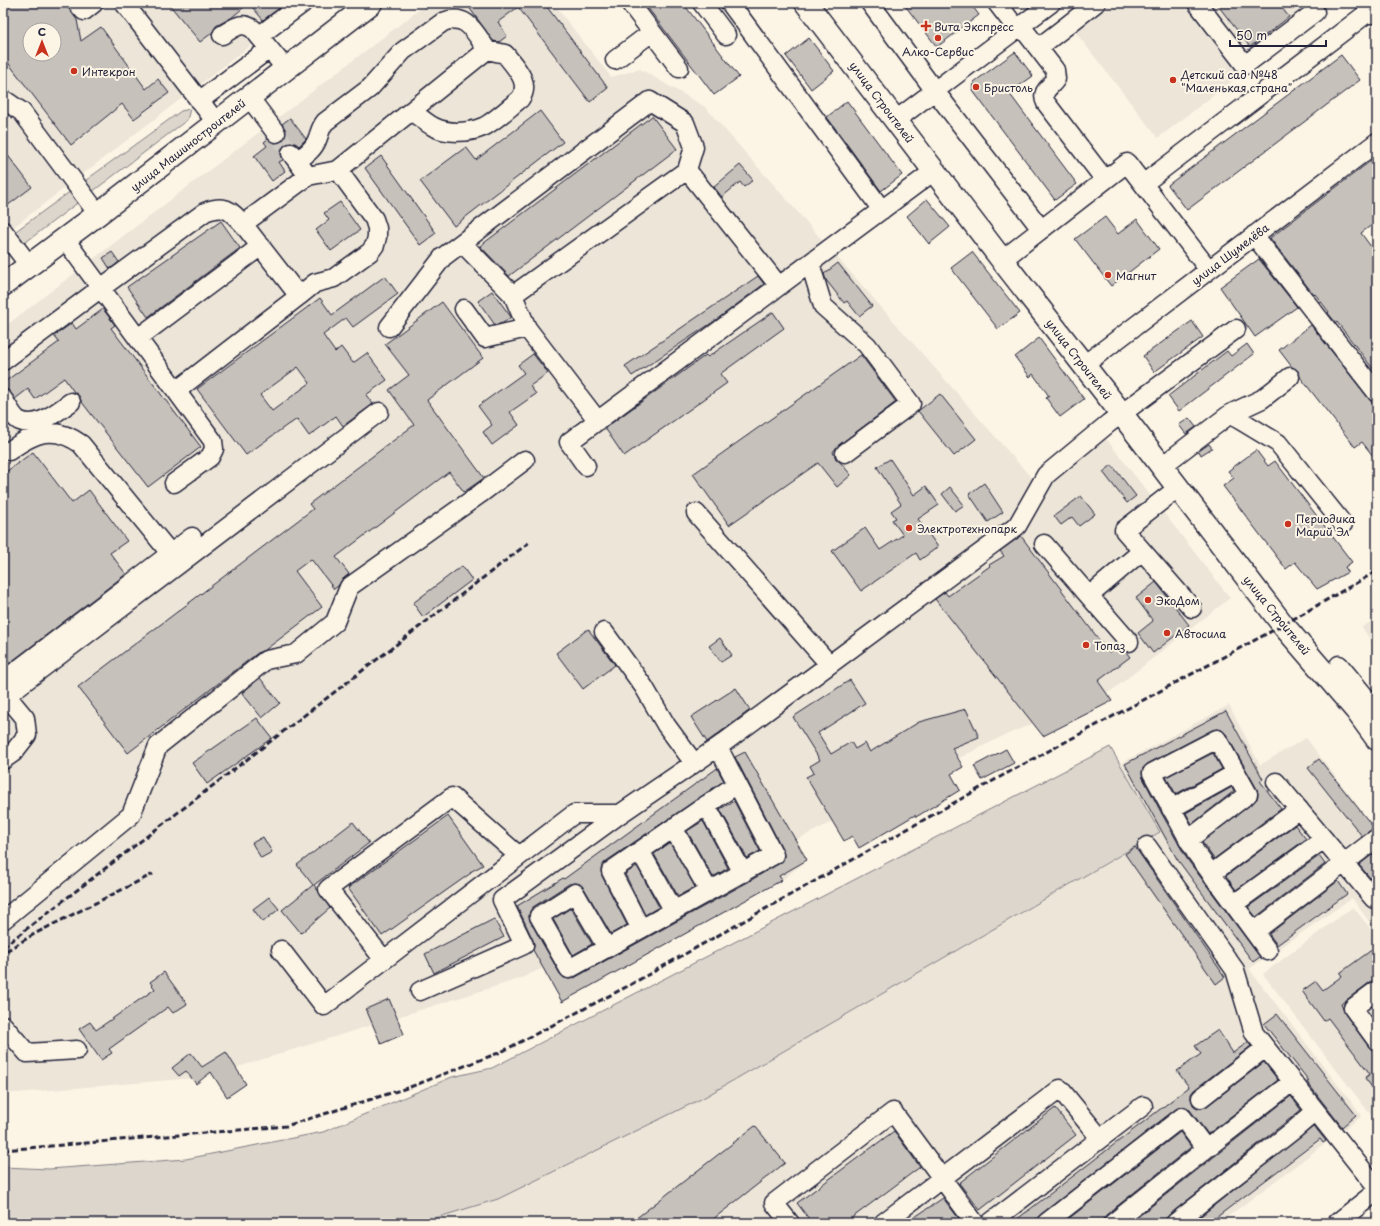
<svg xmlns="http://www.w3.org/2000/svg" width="1380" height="1226" font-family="'Playpen Sans',sans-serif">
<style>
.built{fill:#ece5d8;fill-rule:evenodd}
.green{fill:#dcd6cc;stroke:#7f7c84}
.building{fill:#c6c1bb;stroke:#22223b;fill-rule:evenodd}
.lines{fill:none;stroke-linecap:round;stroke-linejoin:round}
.minor-tunnel{stroke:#d0cbc3;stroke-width:18;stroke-dasharray:18 9;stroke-linecap:butt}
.minor-casing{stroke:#22223b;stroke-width:21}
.major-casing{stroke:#22223b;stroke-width:25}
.minor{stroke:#fcf5e5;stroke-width:18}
.major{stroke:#fcf5e5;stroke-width:22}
.rail{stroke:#22223b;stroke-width:3;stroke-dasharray:6 3;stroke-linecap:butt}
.poi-dot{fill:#c8321e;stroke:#fcf5e5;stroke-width:1.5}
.labels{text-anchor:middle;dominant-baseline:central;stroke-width:4;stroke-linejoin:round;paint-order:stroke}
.poi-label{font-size:11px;fill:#22223b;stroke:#fcf5e5;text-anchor:start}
.street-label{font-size:11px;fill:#22223b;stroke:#fcf5e5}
</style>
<rect width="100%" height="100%" fill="#fcf5e5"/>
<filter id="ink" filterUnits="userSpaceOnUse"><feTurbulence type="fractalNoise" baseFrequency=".025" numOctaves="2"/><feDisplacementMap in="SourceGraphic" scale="8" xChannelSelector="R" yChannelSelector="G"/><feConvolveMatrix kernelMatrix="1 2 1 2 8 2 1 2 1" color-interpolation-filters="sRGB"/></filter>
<g filter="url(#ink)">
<path class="built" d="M3,3H306L3,235ZM30,30H54V54H30Z
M428,3H553L611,77L640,69L705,107L1043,491L1104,436L1230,598L1111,691L1001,737L796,840L807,860L782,880L562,1002L543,968L519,979L206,1077L3,1094V328Z
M1080,3H1333L1158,138L1063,16Z
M1377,618V650L1362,627Z
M1229,705L1260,765L1306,738L1377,831V926L1374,928L1352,898L1249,969L1362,1116L1219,1223H419L498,1199L703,1098L1160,833L1120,764Z
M1353,907L1373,932L1377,929V1123L1263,974Z"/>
<path class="green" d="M190,109L187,120L18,248L9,236L181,111Z
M1110,747L1160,832L703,1098L498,1199L419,1223H3V1167L49,1169L186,1159L323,1132L452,1077L492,1068Z"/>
<path class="building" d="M3,3H65L77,20L81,41L101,27L146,89L158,79L169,93L134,119L122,104L71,145L3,56ZM30,30H54V54H30Z
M168,3H286L263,20L249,3L231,18L216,26L212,33L200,42Z
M466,3H544L608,88L590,102L518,7L498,22L507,36L499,42L493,41Z
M644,3H683L739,77L714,95Z
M903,3H970L979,15L937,47Z
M1216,3H1278L1289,17L1250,47Z
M809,38L834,71L811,89L786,56Z
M1015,52L1033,76L1009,93L1077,184L1055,200L973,91L974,82Z
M1341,55L1360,80L1187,210L1168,185Z
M847,101L902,175L881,191L827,117Z
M540,111L563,142L454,226L420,181L466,147L476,160Z
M652,116L677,149L509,276L480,246Z
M290,118L306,139L299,146L295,143H290L284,145L281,149V154L283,160L279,162L285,171L272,181L254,156L267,146L264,142L268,139L272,142L277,143L283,141L285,137L286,132L282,124Z
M3,149L32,187L3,209Z
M381,156L436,233L420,245L365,168Z
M1377,156V221L1361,233L1377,255V374L1337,322L1336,323L1328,313L1329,312L1315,294L1314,295L1270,238Z
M740,165L753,180L744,187L740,182L722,197L714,187Z
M927,199L950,227L929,244L907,216Z
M340,202L360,230L331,251L316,230L329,220L324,213Z
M1105,217L1118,234L1137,219L1159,249L1111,286L1075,239Z
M221,221L240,248L148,317L127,287Z
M112,252L119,262L110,269L103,258Z
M972,252L1020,313L998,329L951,268Z
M1259,259L1297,307L1255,337L1220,287Z
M838,263L872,306L859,316L847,301L844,303L826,280L824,274Z
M385,276L398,294L353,327L346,318L323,335L335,352L341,347L353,363L367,353L387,380L366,395L373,404L343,426L336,416L309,436L297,419L290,424V423L246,455L197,389L320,298L332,315ZM298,367L310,383L272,411L260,395Z
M758,276L764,284L716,320L632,376L625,366Z
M492,291L511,317L503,323L495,325L478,301Z
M442,302L483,358L427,400L484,478L464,492L449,472L336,557L349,574L343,579L338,586L334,589L311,559L295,571L322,607L265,650L259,652L128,753L78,687L313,509L309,504L414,425L389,390L409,375L385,344Z
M103,309L115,325L111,328L201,447L148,487L81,401L79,396L74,392L64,378L35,399L28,389L15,399L11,393L3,385V383L59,342L54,336L72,323L76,329Z
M773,312L784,328L720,374L727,383L624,456L605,428L706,355L708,357Z
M1192,321L1203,337L1154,372L1143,356Z
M1311,325L1377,409V461L1362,442L1355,447L1300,377L1298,371L1292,367L1279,350Z
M1039,338L1084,399L1060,417L1046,398L1049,396L1033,374L1030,377L1015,357Z
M1247,344L1254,354L1179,411L1168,396L1227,351L1231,356Z
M533,354L548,373L530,386L536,394L510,412L519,425L492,445L483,432L492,425L478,406L524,373L518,365Z
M861,355L896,402L839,445L836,448L833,452L836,459L841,463L851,475L837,487L818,463L729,525L693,474Z
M940,394L976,439L954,456L918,411Z
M1189,418L1196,427L1186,434L1179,425Z
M1209,444L1212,448L1201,455L1199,451Z
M1256,450L1268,466L1275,461L1352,562L1345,567L1348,572L1317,589L1295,562L1286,569L1223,486L1234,478L1228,471Z
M33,452L72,503L89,490L127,541L110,553L126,574L7,665L3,660V474Z
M890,459L914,495L926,486L939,505L918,519L938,547L920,560L916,553L861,591L832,551L865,528L880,550L903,535L892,520L896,518L891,511L901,504L877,467Z
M1112,465L1136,496L1127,503L1103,472Z
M984,483L1003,512L988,522L969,494Z
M950,487L964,505L955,511L942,494Z
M1081,496L1095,514L1079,526L1072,517L1061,525L1054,516Z
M1021,536L1109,653L1118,646L1126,652L1130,657L1098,681L1112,701L1043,736L935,599L945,592L948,596L990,566L989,565L1004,556L1000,551Z
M462,566L472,580L423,617L413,603Z
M1156,582L1189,625L1153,653L1138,633L1153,621L1136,598Z
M588,629L615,665L583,689L556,653Z
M720,638L732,655L721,662L709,646Z
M260,678L280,703L262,718L242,693Z
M850,680L865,703L818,733L831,754L851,742L855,749L865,743L870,752L919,722L966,709L979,737L952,748L963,767L951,774L960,790L916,817L915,815L859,848L852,836L844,841L806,777L814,773L810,766L820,760L793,717Z
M736,688L750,710L707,742L691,717Z
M1226,711L1263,779L1260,781L1281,809L1214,859L1202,842L1254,802L1257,799L1258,794L1257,789L1226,734L1222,730L1218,729L1212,730L1147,764L1143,768L1142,773L1143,778L1162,814L1187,859L1260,957L1253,962L1177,859L1125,764Z
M257,718L272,738L207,784L192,763Z
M1006,749L1014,763L982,780L974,766Z
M745,752L807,860L779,876L782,880L562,1002L533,950L534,945L533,940L517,906L563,878L564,879L716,769L717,768L724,781L605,862L602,866L601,871L602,876L627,925L611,934L584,888L580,884L575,883L569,884L533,907L530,911L529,916L530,921L560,974L564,978L569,979L574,978L748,882L783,861L784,856L783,850L735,757Z
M1213,753L1222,769L1176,794L1166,777Z
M1319,759L1374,828L1362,836L1308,768Z
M1232,787L1234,791L1192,824L1186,813Z
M734,801L760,851L747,858L720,809Z
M448,816L483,865L470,872L471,873L382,936L348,888Z
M703,821L728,868L713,877L687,831Z
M353,822L369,843L314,885L330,908L301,933L282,910L313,885L297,865Z
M1295,825L1306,839L1236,890L1226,876Z
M263,837L272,852L261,858L252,843Z
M670,843L695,887L678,896L654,854Z
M1135,847L1225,977L1216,984L1125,854Z
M1377,851V886L1359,865Z
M1319,856L1325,864L1256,917L1248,907Z
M637,866L659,907L645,915L625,874Z
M1338,881L1347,894L1277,945L1269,934Z
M269,897L279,909L263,922L253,909Z
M571,908L592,944L573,955L553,919Z
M494,919L504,937L434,973L425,954Z
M1377,946V977L1341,1004L1345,1014L1369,1047L1372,1050L1377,1052V1094L1365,1078L1370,1074L1328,1018L1324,1021L1302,991L1316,981L1323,990L1342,976L1340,973Z
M164,972L187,1004L173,1013L168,1007L109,1049L112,1053L101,1060L79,1029L90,1022L96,1030L155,989L150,982Z
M389,999L404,1034L381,1044L366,1009Z
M1277,1014L1356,1115L1342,1127L1307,1082L1309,1081L1264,1024Z
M1218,1030L1233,1053L1248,1042L1251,1046L1194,1090L1191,1094V1099L1193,1105L1197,1108H1202L1207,1106L1264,1062L1278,1080L1208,1134L1190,1110L1186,1107H1181L1176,1109L1040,1215L1036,1219V1223H1012L1189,1087L1177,1071L1201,1054L1195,1046Z
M226,1052L246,1084L227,1097L211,1072L196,1084L186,1071L179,1076L172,1068L191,1053L202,1067Z
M1291,1096L1301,1110L1169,1215L1165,1219V1223H1130Z
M1055,1108L1076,1135L980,1210L959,1183Z
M755,1126L785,1163L708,1223H630Z
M1314,1126L1326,1141L1323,1143L1320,1139L1209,1223H1192Z
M894,1131L920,1167L845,1223H812L797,1203Z
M1180,1132L1191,1147L1106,1215L1103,1219V1223H1063Z
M943,1198L960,1220L955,1223H906Z"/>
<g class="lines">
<path class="minor-tunnel" d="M276,133L291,153"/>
<defs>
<path id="minor" d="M77,3L84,11L94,3
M124,3L216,122
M630,3L679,68
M702,3L726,35
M730,3L882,210
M870,3L935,91L1041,229
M997,3L1017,29
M1197,3L1245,65L1315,12
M1021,26L1055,70L1056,79C1050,88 1040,91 1046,103L1105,180
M222,35C233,29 241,20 253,29L286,69
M259,36L303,3
M1038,48L1096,3
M615,60L652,32
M249,97L276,133
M3,99L22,112L98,214
M199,101L269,49
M896,120L1051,3
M297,161C305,155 313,150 317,140C320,133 320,128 325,122L370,88L403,51L443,22C467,12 475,33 487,50L505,54C515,67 532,83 520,99C511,106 493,123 483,127C469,133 448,134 434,127C426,123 419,116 411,111
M338,170L487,50
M1143,184L1366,14H1377
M3,231L29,265
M1254,235L1377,393
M64,238L213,441L214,449L210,457L174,483
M462,243L513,295
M1002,260L1127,163L1209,270
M810,263L823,306L867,345L911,404L845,453
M299,296L315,283L334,278L370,252L375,245L377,237V228L374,219L338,170L308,176
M464,309L485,338L527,328
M389,327L443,257L650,101L685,123L694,147L687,170
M138,338L261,246
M3,361L101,288L205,212C225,204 230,210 243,224
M1084,365L1377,142
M176,391L299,296L243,224L308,176L291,153
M3,399C8,406 13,418 20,421C38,429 58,411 71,402
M1230,414L1262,399L1290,377
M598,421L527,328L513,295L687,170L779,286
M9,451C34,433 53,424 81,444L170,553
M586,466L569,442L934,171
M1162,466L1230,414L1278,443L1343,524
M1178,488L1124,530L1192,608
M696,513L829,664
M1044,544L1129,642
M1089,596L1142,551
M604,632L644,687L666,725L694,763
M1339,665L1377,711
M3,681L192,537
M3,698L379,412
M3,760L13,753L27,735L25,718L6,695
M1276,782L1374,899
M706,805L743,873
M1171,809L1236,773
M673,828L709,891
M1188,840L1248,794L1217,739L1152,773L1196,853L1268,951
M1147,846L1235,970L1254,1033L1377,1188
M640,851L674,911
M1211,874L1299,809
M1234,904L1324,839
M3,920L131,815L158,746L266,660L296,654L335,622L349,587L480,494L525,460
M641,929L611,871L737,784
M1254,932L1377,838
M607,948L575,893L539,916L569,969L774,855L718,747
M281,950L324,1006L574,814H620
M384,960L328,889L452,797L519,856
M1377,990L1353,1008L1377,1041
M420,991L524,945L502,900L620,814L718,747L1017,526L1046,475L1109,423L1236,329
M3,1025L27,1053L77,1050
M1201,1098L1265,1048
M790,1223L774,1203L893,1112L975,1223
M883,1223L1060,1089L1100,1138
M990,1223L1143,1106
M1046,1223L1182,1117L1206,1149L1292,1082
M1113,1223L1206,1149
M1175,1223L1295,1129L1316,1111
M1337,1223L1377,1191"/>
<path id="major" d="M806,3L1002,260L1121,413L1283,625L1356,710L1377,739
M3,285L98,214L371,3"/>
</defs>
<use href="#minor" class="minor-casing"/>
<use href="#major" class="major-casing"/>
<use href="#minor" class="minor"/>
<use href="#major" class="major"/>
<path class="rail" d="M3,739L5,737
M3,947L531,541
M6,951L36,933L153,874
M3,1150L286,1126L410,1087L501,1052L628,986L1000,777L1283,625L1377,571"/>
</g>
</g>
<g class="poi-dot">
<path d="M924 20h4v4h4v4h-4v4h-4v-4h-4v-4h4z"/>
<circle cx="938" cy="38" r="4"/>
<circle cx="74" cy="71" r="4"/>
<circle cx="1173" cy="80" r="4"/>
<circle cx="976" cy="87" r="4"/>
<circle cx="1108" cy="275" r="4"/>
<circle cx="1288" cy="524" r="4"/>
<circle cx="909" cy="528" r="4"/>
<circle cx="1148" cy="600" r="4"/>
<circle cx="1167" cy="633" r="4"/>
<circle cx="1086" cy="645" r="4"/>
</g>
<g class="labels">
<g class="poi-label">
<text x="934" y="26">Вита Экспресс</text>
<text x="938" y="51" text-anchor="middle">Алко-Сервис</text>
<text x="82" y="71">Интекрон</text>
<text x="1181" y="74">Детский сад №48<tspan x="1181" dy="13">"Маленькая страна"</tspan></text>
<text x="984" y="87">Бристоль</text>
<text x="1116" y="275">Магнит</text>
<text x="1296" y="518">Периодика<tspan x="1296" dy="13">Марий Эл</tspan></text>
<text x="917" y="528">Электротехнопарк</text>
<text x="1156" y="600">ЭкоДом</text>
<text x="1175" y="633">Автосила</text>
<text x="1094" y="645">Топаз</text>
</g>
<g class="street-label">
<text transform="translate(882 102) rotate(53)">улица Строителей</text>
<text transform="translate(188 145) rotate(-38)">улица Машиностроителей</text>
<text transform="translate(1230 254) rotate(-37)">улица Шумелёва</text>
<text transform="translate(1079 359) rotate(52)">улица Строителей</text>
<text transform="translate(1277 615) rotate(51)">улица Строителей</text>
</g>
</g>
<rect width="1380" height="1226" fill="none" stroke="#fcf5e5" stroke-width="16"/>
<rect x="8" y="8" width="1364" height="1210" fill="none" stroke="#22223b" stroke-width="1.5" filter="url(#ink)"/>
<g transform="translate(42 42)"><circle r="19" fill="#fcf5e5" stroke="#a5a1a1"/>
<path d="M0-3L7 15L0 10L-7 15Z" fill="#c8321e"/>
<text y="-6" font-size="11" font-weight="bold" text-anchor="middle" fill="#22223b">С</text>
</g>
<path d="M1230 40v6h96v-6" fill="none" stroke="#22223b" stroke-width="2"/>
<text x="1236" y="40" font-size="12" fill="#22223b" stroke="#fcf5e5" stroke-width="3" paint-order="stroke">50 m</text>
</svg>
